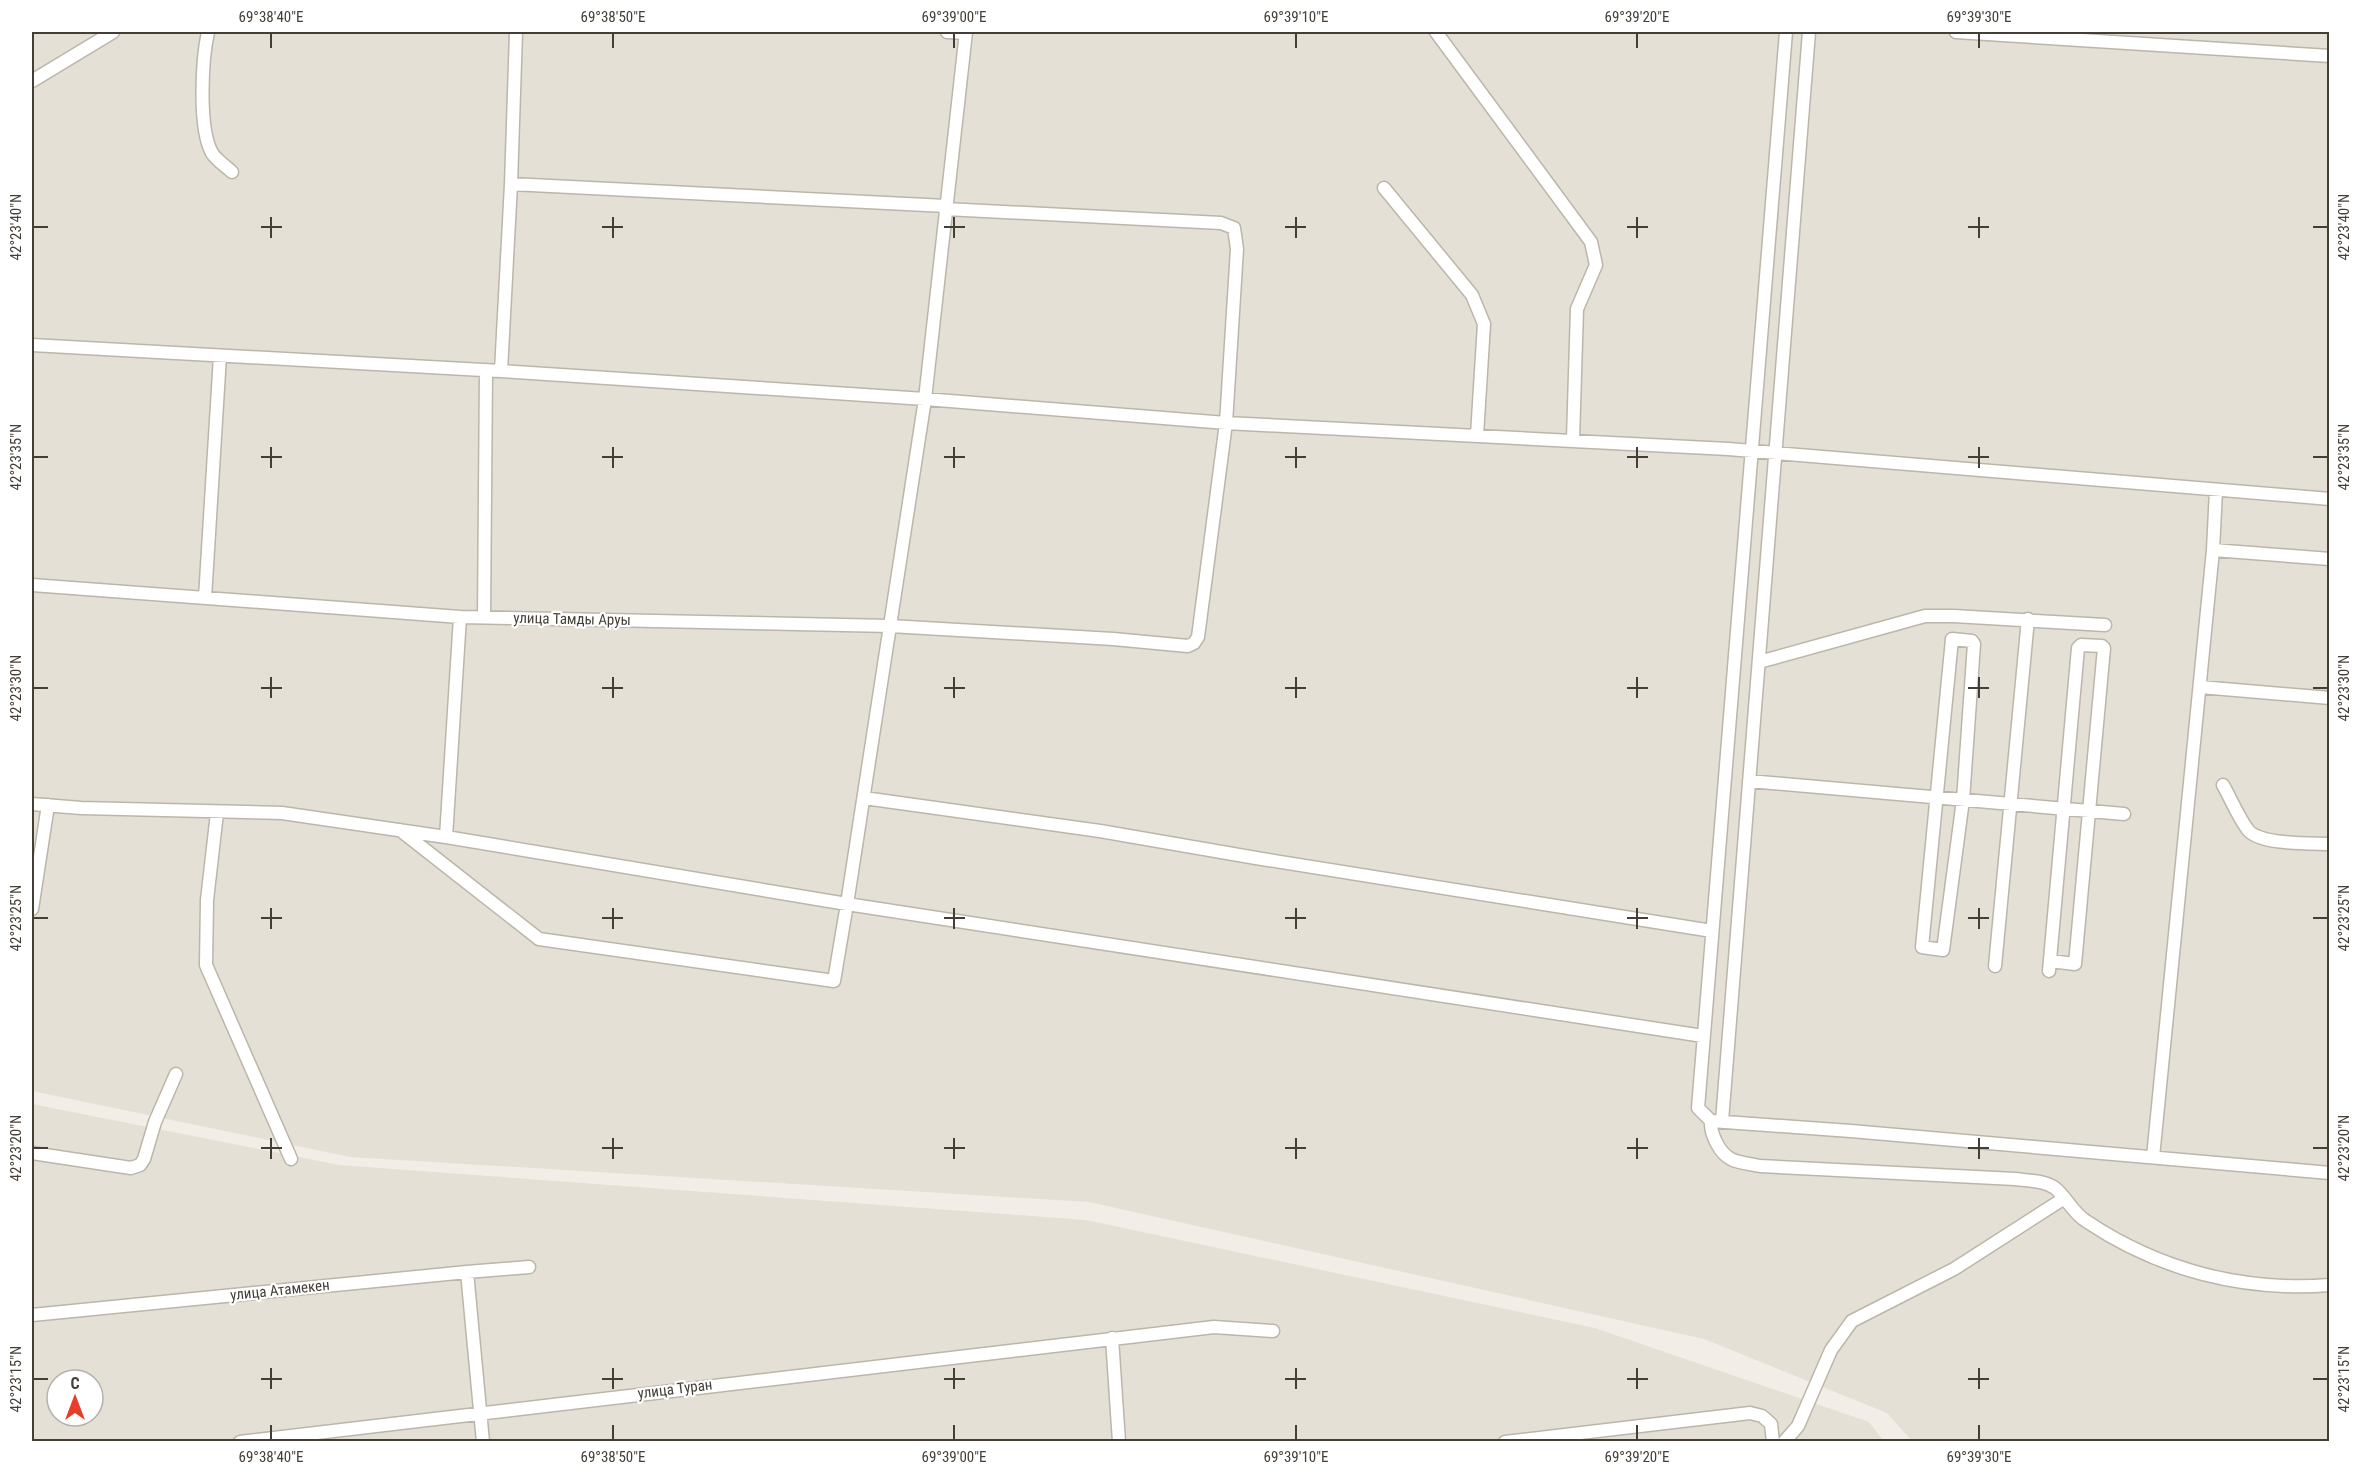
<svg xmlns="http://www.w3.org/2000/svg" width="2361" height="1473" font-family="'Roboto Condensed',sans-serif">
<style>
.residential{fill:#e5e0d5;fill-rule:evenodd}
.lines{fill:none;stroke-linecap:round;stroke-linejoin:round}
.minor-casing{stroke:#bcb5aa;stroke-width:15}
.minor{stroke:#fff;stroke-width:12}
.ticks{fill:none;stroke:#443e36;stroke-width:2}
.labels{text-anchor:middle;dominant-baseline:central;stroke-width:4.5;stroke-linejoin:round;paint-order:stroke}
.street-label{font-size:15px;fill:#443e36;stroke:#fff}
.neatline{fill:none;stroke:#443e36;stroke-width:2}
.ticks-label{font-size:15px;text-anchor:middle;fill:#443e36}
</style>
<rect width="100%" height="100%" fill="#f2eee7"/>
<path class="residential" d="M32,32H2329V1441H1912L1887,1413L1704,1339L1089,1202L350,1157L32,1091Z
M32,1104L339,1165L1086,1220L1595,1328L1869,1422L1884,1441H32ZM57,1380H93V1416H57Z"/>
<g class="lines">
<defs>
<path id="minor" d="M208,32C202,59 198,128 212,153C216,160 226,166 232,172
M947,32L966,33
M966,32L925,399L847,904L1703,1036
M1436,32L1591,242L1596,265L1577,309L1573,439
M1786,32L1698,1108L1711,1121L1851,1131L2330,1173
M1956,32L2330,56
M32,81L113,32
M511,184L946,206
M1384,188L1472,295L1484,324L1477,435
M32,345L501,371L925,399L1226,423L1728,449L2330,499
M501,371L511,184L516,32
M2213,550L2216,490
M32,585L460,617L890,626L1113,639L1188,646L1194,643L1198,637L1226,423L1237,249L1234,228L1221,223L946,209
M205,598L220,356
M484,617L486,370
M1952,639L1972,641L1974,644L1963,800L1943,950L1922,947Z
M1759,662L1925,616H1954L2105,625
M2200,687L2330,698
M1749,781L2124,814
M2223,785C2231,799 2238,817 2248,830C2260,845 2310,843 2330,844
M864,798L1100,831L1256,858L1712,931
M32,804L81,808L282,813L446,837L847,904L834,981L539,939L400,830
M217,813L207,900L206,965L291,1159
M446,837L460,617
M32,909L48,805
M1995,966L2028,619
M2049,971L2078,648L2081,645L2102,646L2104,648L2075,964L2050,961
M1711,1121C1710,1133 1719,1153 1731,1159C1738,1163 1751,1164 1760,1166L2015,1179C2028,1181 2043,1180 2055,1188C2066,1197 2073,1213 2086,1221C2159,1270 2243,1292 2330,1285
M1722,1121L1809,32
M32,1153L131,1168L140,1165L144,1159L155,1122L176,1074
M2153,1157L2213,550L2330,559
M467,1272L483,1442
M32,1315L467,1272L529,1267
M1112,1338L1119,1442
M240,1442L1214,1327L1273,1331
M1505,1442L1750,1413L1762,1416L1771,1424L1773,1442
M1784,1442L1798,1426L1831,1350L1852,1321L1954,1269L2063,1199"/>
</defs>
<use href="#minor" class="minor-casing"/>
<use href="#minor" class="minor"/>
</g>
<path class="ticks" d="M271,33V48M613,33V48M954,33V48M1296,33V48M1637,33V48M1979,33V48M271,217V238M613,217V238M954,217V238M1296,217V238M1637,217V238M1979,217V238M33,227H48M261,227H282M602,227H623M944,227H965M1285,227H1306M1627,227H1648M1968,227H1989M2313,227H2328M271,447V468M613,447V468M954,447V468M1296,447V468M1637,447V468M1979,447V468M33,457H48M261,457H282M602,457H623M944,457H965M1285,457H1306M1627,457H1648M1968,457H1989M2313,457H2328M271,677V698M613,677V698M954,677V698M1296,677V698M1637,677V698M1979,677V698M33,688H48M261,688H282M602,688H623M944,688H965M1285,688H1306M1627,688H1648M1968,688H1989M2313,688H2328M271,908V929M613,908V929M954,908V929M1296,908V929M1637,908V929M1979,908V929M33,918H48M261,918H282M602,918H623M944,918H965M1285,918H1306M1627,918H1648M1968,918H1989M2313,918H2328M271,1138V1159M613,1138V1159M954,1138V1159M1296,1138V1159M1637,1138V1159M1979,1138V1159M33,1148H48M261,1148H282M602,1148H623M944,1148H965M1285,1148H1306M1627,1148H1648M1968,1148H1989M2313,1148H2328M271,1368V1389M613,1368V1389M954,1368V1389M1296,1368V1389M1637,1368V1389M1979,1368V1389M33,1379H48M261,1379H282M602,1379H623M944,1379H965M1285,1379H1306M1627,1379H1648M1968,1379H1989M2313,1379H2328M271,1425V1440M613,1425V1440M954,1425V1440M1296,1425V1440M1637,1425V1440M1979,1425V1440"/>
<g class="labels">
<g class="street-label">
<text transform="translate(572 619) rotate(1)">улица Тамды Аруы</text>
<text transform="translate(280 1290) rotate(-6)">улица Атамекен</text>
<text transform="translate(675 1389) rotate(-7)">улица Туран</text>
</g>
</g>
<rect width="2361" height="1473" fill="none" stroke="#ffffff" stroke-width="66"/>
<g transform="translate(75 1398)"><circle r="28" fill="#ffffff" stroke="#b4b2af" stroke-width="1.5"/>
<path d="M0-4.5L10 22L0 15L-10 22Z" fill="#e63f29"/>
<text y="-9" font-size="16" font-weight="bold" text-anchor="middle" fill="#443e36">С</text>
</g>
<rect x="33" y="33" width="2295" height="1407" class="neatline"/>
<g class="ticks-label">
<text x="271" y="22">69°38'40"E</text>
<text x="613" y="22">69°38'50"E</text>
<text x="954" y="22">69°39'00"E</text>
<text x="1296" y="22">69°39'10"E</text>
<text x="1637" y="22">69°39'20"E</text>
<text x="1979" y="22">69°39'30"E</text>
<text transform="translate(16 227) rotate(-90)" y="5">42°23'40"N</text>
<text transform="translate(2344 227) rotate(-90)" y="5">42°23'40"N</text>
<text transform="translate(16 457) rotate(-90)" y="5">42°23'35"N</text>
<text transform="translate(2344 457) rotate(-90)" y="5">42°23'35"N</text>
<text transform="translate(16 688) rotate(-90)" y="5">42°23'30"N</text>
<text transform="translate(2344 688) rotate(-90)" y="5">42°23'30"N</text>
<text transform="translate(16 918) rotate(-90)" y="5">42°23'25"N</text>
<text transform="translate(2344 918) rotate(-90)" y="5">42°23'25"N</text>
<text transform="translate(16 1148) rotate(-90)" y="5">42°23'20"N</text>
<text transform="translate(2344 1148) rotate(-90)" y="5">42°23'20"N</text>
<text transform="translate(16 1379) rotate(-90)" y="5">42°23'15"N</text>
<text transform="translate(2344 1379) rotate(-90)" y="5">42°23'15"N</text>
<text x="271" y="1462">69°38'40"E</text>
<text x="613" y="1462">69°38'50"E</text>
<text x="954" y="1462">69°39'00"E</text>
<text x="1296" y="1462">69°39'10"E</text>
<text x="1637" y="1462">69°39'20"E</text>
<text x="1979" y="1462">69°39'30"E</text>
</g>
</svg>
